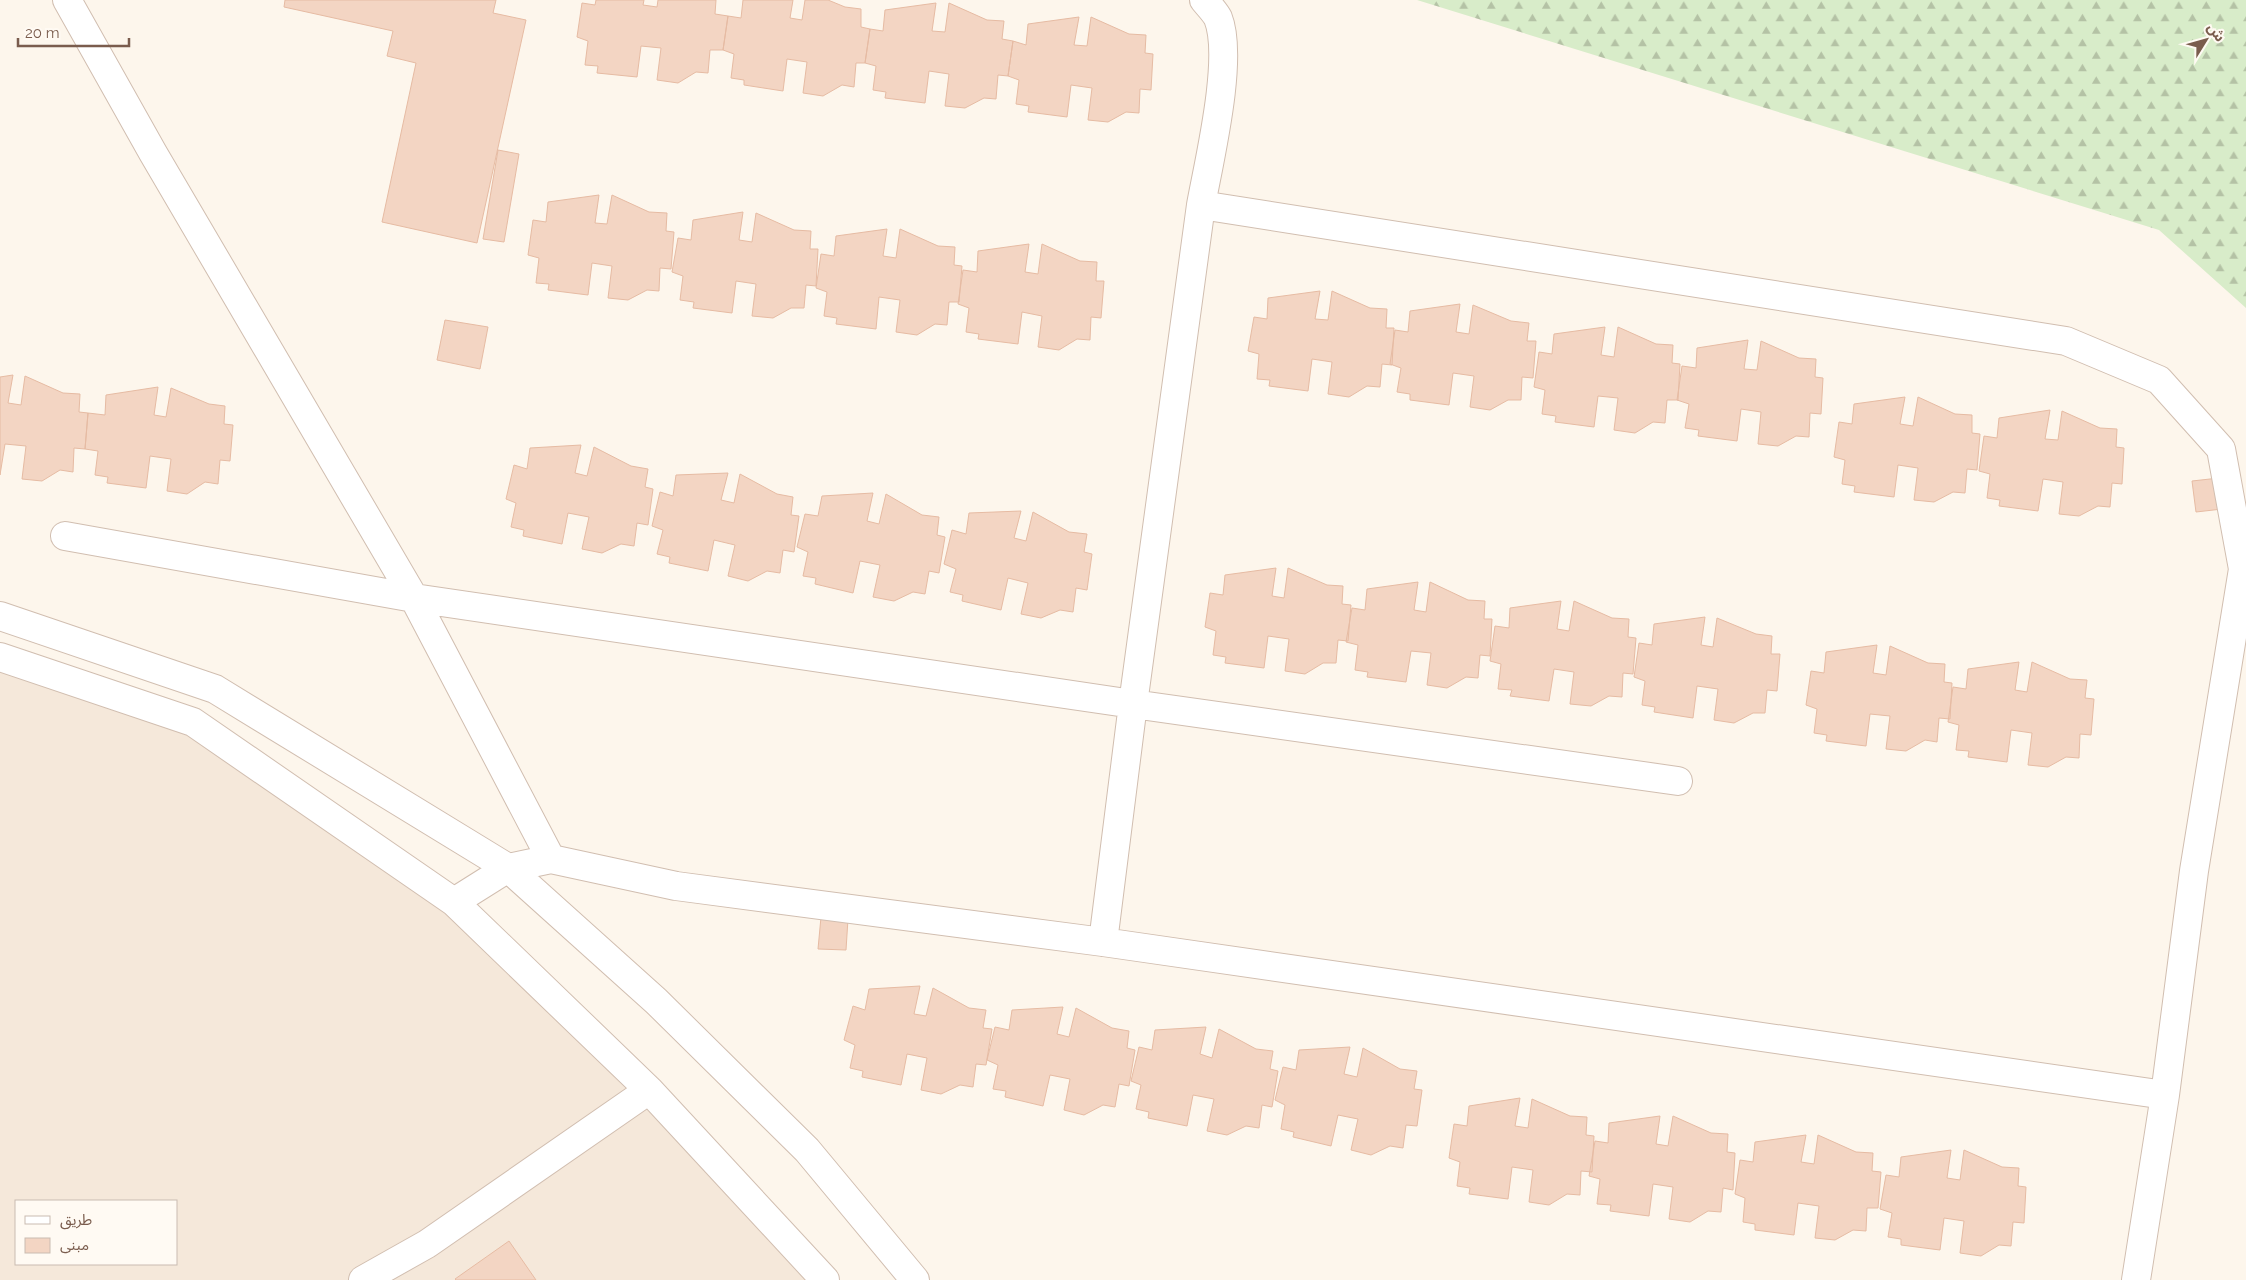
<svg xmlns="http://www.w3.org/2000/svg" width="2246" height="1280" font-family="Raleway,'Noto Sans Arabic',sans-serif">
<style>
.residential{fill:#f5e8da;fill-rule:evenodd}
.forest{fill:url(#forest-firs)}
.building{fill:#f3d5c3;stroke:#e6bba3}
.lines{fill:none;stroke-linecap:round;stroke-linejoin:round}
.minor-casing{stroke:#d1beb0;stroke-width:30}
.minor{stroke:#fff;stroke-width:28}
</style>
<defs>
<pattern id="forest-firs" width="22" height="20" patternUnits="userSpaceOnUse" patternTransform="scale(1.25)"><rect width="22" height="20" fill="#d8ecc9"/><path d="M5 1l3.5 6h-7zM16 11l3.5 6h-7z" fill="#b4c2a5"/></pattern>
</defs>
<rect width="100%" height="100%" fill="#fdf6ec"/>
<path class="residential" d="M0,663L192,728L416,876L815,1280H0ZM16,1201H176V1264H16Z"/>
<path class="forest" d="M1417,0H2246V308L2159,230Z"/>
<path class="building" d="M285,0H496L493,13L526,20L477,243L382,222L416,63L387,56L393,31L284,7Z
M596,0H644L643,5L657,7L658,0H716L715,14L728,16L723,50H710L708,73L696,72L678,83L657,80L661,48L641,46L637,77L597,73L598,66L585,65L588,41L577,37L582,3L595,5Z
M743,0H793L790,18L802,20L805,0H828L845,7L861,9V27L870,29L865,63H856L854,87L842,85L823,96L803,93L807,62L787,59L783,91L744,85V80L731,78L734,54L723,50L728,16L741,18Z
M936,3L932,31L945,32L949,3L987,20L1004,21L1002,39L1013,41L1008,76L998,75L996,99L984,98L965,108L945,106L949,74L929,71L925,103L885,98L886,92L873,90L876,66L865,63L870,29L883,31L885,10Z
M1079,17L1074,45L1087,46L1091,17L1129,34L1146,35L1145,53L1153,54L1151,90L1140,89L1139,113L1126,112L1108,122L1088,120L1092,88L1071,85L1067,117L1028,112L1029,106L1016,104L1019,80L1008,76L1013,41L1026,45L1028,24Z
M498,150L519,154L504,242L483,239Z
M599,195L595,223L607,224L612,195L649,212L667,213L666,231L674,232L671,269L660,268L659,291L647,290L628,300L608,298L612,266L592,263L588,295L548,290L549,284L536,283L539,258L528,255L533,220L546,222L548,202Z
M743,212L739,240L752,242L756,213L794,230L811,231L810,249H818L816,286L806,285L804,308H791L773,318L752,316L756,284L736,281L732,313L693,308L694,302L680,300L683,276L672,272L678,238L691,240L693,220Z
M887,229L883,256L896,258L900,229L938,246L955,247L954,265L962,266L959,302H949L947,325L935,324L917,335L896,332L900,300L879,297L876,329L836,324L837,318L824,316L827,292L816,288L821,254L834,256L836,236Z
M1029,244L1025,272L1038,274L1042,244L1080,261L1097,262L1096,281H1104L1101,318L1091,317L1090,340L1077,339L1059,350L1038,347L1042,316L1022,312L1018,344L978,339L979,334L966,332L969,308L958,304L963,270L977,272L978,251Z
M1320,291L1315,319L1328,320L1332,291L1370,308L1387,309L1386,328H1394L1392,365L1382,364L1380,387L1367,386L1349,397L1328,394L1332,362L1312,359L1308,391L1269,386L1270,380L1257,379L1259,354L1248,351L1254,317L1267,319L1268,298Z
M1460,304L1456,332L1469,334L1473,305L1511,321L1529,323L1527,341H1536L1533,378L1522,377L1521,400H1508L1490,410L1470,407L1474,376L1453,373L1449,405L1410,400V394L1397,392L1401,368L1390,364L1395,330L1408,332L1410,311Z
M445,320L488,327L480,369L437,360Z
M1605,327L1601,355L1614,357L1618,327L1656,344L1673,345L1672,363L1680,364L1678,400H1667L1665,423L1653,422L1635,433L1614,430L1618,398L1598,396L1594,427L1555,422L1556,416L1542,414L1545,390L1534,387L1539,352L1552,354L1554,334Z
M1748,340L1744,369L1757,370L1761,341L1799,358L1816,359L1815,377L1823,378L1821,414L1810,413L1809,437L1796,436L1778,446L1758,444L1761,412L1741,409L1737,441L1698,436L1699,430L1685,428L1689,404L1677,400L1682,366L1696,368L1697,348Z
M13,375L8,403L21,405L25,376L63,393L80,394L79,412L88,413L85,449L74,448L73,472L60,470L42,481L22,479L26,446L5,444L0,475V377Z
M158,387L154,415L166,417L171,388L209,404L225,406L224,424L233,425L230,461L220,460L218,484L205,482L187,494L167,491L171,459L150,456L146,488L107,483L108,477L95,475L98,451L85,449L88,413L105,415L106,395Z
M1905,397L1900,424L1913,426L1918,397L1955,414L1972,415V433L1980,434L1977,470L1967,469L1965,493L1953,492L1934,502L1914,500L1918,468L1898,465L1894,497L1854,492L1855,486L1842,484L1845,460L1834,457L1839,422L1852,424L1854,404Z
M2050,410L2045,439L2058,440L2062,411L2100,428L2117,429L2116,447L2124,448L2122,484L2112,483L2110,507L2098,506L2079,516L2059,514L2063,482L2043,479L2038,511L1999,506L2000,500L1987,498L1990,474L1979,471L1984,436L1997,438L1999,418Z
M581,445L575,473L587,476L594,447L631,466L648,469L645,487L653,489L648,525L637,523L634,546L621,544L602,553L582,549L589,517L568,513L562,544L523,536L524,530L511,527L516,503L506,499L514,465L527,469L530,448Z
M728,473L721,500L734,503L740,474L777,494L793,497L791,515L799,516L794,552L783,550L780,573L767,571L748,581L728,576L735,545L714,540L708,571L669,563L670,557L657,554L663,530L652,526L660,492L673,496L676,475Z
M2228,477L2231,508L2196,512L2192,481Z
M873,493L867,521L879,524L886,494L922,515L939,517L937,535L945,537L939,573L929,571L925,594L913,592L894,601L873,597L880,565L860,561L853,593L815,584L816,578L803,576L808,552L797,547L805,514L818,516L822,496Z
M1021,511L1014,538L1026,541L1033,512L1069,532L1087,534L1084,552L1092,554L1087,590L1076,588L1073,612L1060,610L1041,618L1021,614L1028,583L1008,578L1001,610L962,601L963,595L950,592L956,569L944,564L952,530L966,534L969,513Z
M1276,568L1272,596L1284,598L1288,568L1327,585L1343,586L1342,604L1351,605L1348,641L1338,640L1336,663H1323L1305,674L1285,671L1289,639L1268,636L1264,668L1225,663L1226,657L1213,655L1216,631L1205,627L1210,593L1223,595L1225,575Z
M1418,582L1414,610L1426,612L1430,582L1468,600L1485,601L1484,619H1492L1490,656L1480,655L1478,678L1466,677L1447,688L1427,685L1431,653L1411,651L1406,682L1367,677L1368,672L1355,670L1358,645L1346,642L1352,608L1365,610L1367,589Z
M1561,601L1557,629L1569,631L1574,601L1612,618L1629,619L1628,637L1636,638L1633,674L1623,673L1622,697L1609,696L1591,706L1570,704L1574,672L1554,669L1549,701L1510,696L1512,690L1498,689L1501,664L1490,661L1495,626L1509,628L1510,608Z
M1705,617L1701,645L1713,647L1717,618L1756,634L1772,636L1771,654H1780L1777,691L1767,690L1765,713H1753L1734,723L1714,720L1718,689L1697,686L1693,718L1654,712L1655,707L1642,705L1645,681L1634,677L1639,643L1652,645L1654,624Z
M1877,645L1873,673L1886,675L1890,646L1928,663L1945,664L1944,682L1952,683L1950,719L1939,718L1937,742L1925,740L1906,751L1886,749L1890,716L1870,714L1866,746L1826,741L1827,735L1814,733L1817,709L1806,705L1811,671L1824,673L1826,652Z
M2019,662L2015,690L2027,692L2032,662L2070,679L2087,680L2085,698L2094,699L2091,735L2080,734L2079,758L2066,757L2048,767L2028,765L2032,733L2011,730L2007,762L1968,757L1969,751L1956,750L1959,725L1948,722L1953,687L1966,689L1968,669Z
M821,917L848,919L846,950L818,949Z
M920,986L914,1014L926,1016L933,988L969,1008L986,1010L983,1028L992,1029L986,1065L976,1064L973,1087L960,1085L941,1094L921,1090L927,1058L907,1054L901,1085L862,1077L863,1071L850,1068L855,1045L844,1040L853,1006L865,1010L869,989Z
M1063,1007L1057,1034L1069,1037L1076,1008L1112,1028L1129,1031L1127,1048L1135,1050L1129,1086L1119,1084L1115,1107L1103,1105L1084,1115L1064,1110L1070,1079L1050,1075L1043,1106L1005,1097L1006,1091L993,1089L998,1065L987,1060L995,1027L1009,1030L1012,1010Z
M1206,1027L1200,1054L1212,1058L1219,1029L1256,1049L1273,1051L1270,1069L1278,1071L1272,1107L1262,1105L1259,1128L1246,1126L1227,1135L1207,1131L1214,1099L1193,1095L1187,1126L1148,1118L1149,1112L1136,1109L1141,1085L1131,1081L1139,1047L1152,1050L1155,1030Z
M1350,1047L1344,1074L1357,1077L1363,1048L1400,1069L1417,1071L1414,1089L1422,1090L1417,1126L1406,1125L1403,1148L1390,1146L1371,1155L1351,1150L1358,1119L1338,1115L1331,1146L1293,1137L1294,1132L1281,1129L1285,1105L1275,1100L1283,1067L1296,1070L1299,1050Z
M1520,1098L1515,1126L1528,1128L1532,1099L1570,1116L1587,1117L1586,1135L1594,1136L1592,1172L1581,1171L1580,1195L1567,1194L1549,1205L1529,1202L1533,1170L1512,1167L1508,1199L1469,1194L1470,1188L1457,1186L1460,1162L1449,1158L1454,1124L1467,1126L1469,1106Z
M1660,1116L1656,1144L1668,1146L1673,1116L1711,1133L1728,1134L1727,1152L1735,1153L1733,1190L1723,1188L1721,1212L1708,1211L1690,1222L1669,1219L1673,1187L1653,1184L1649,1216L1610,1211L1611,1205L1597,1204L1600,1179L1589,1176L1595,1141L1608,1143L1609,1123Z
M1806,1135L1801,1162L1814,1164L1818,1135L1856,1152L1873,1153L1872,1171L1881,1172L1878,1208H1867L1866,1231L1853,1230L1835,1240L1815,1238L1819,1206L1798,1203L1794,1235L1755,1230V1224L1743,1222L1745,1198L1735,1194L1740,1160L1753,1162L1755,1142Z
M1951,1150L1947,1178L1960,1180L1964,1150L2002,1167L2019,1168L2018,1186L2026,1187L2024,1223L2013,1222L2011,1246L1999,1245L1981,1256L1960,1253L1964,1221L1944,1218L1940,1250L1901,1245V1239L1888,1237L1892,1213L1880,1209L1886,1175L1899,1177L1901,1157Z
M509,1241L536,1280H456L455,1279Z"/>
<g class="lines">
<defs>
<path id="minor" d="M67,0L153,153L414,598L551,859
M1201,205C1209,161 1234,58 1218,18C1215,12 1208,5 1204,0
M65,536L414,598L1133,704L1678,781
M0,616L215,689L508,868L656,1001L807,1150L915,1280
M0,657L193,722L454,902L649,1090L825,1280
M454,902L508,868L551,859L676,886L1103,942L2165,1095
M1103,942L1133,704L1201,205L2066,341L2159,380L2221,449L2243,569L2194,871L2165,1095L2136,1280
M363,1280L427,1244L649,1090"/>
</defs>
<use href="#minor" class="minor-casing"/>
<use href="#minor" class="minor"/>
</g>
<rect x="15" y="1200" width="162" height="65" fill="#fffaf3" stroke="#cabbb1"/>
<rect x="25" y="1216" width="25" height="8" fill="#ffffff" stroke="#cabbb1"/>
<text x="60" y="1225" font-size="15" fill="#7a5c4d">طريق</text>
<rect x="25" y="1238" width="25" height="15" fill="#f3d5c3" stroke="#cabbb1"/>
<text x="60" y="1250" font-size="15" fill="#7a5c4d">مبنى</text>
<g transform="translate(2206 40) rotate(53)" stroke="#fffaf3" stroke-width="4" paint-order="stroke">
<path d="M0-4L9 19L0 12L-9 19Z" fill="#7a5c4d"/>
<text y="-8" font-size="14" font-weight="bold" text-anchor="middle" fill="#7a5c4d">ش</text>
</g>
<path d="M18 38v8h111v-8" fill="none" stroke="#7a5c4d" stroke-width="2.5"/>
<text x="25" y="38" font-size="15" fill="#7a5c4d" stroke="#fffaf3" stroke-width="4" paint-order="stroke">20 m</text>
</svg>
